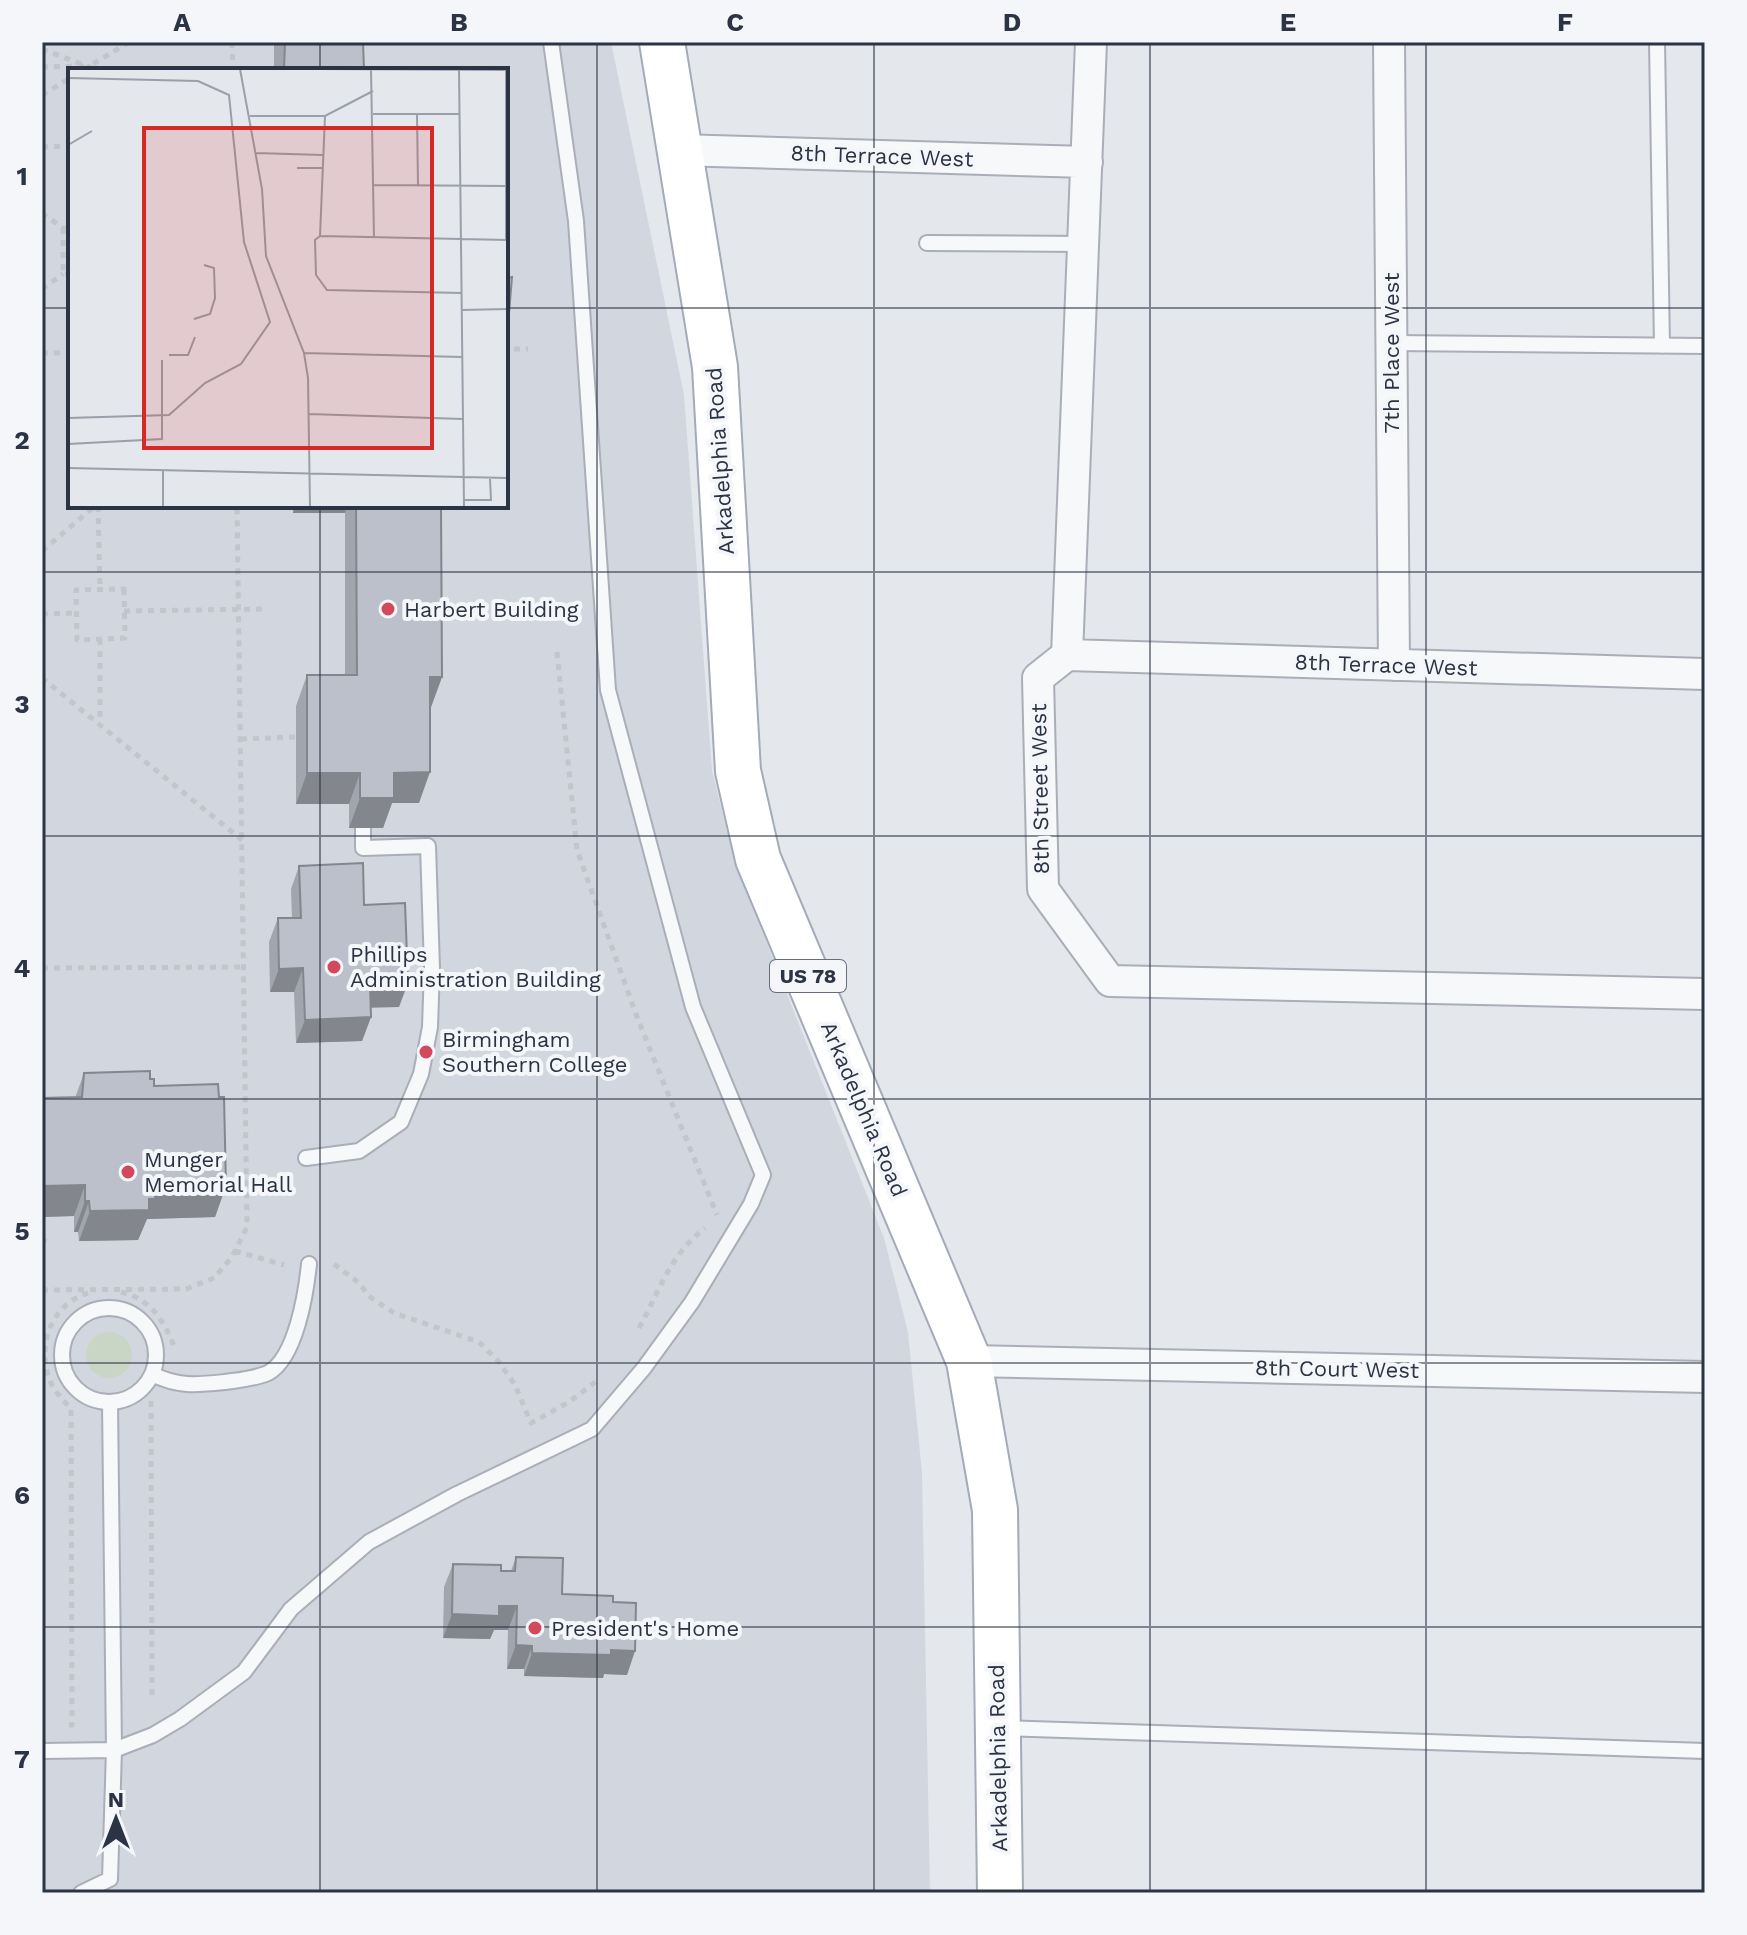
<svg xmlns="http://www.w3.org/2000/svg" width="1747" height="1935" font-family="'Work Sans',sans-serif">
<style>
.built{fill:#d2d6de;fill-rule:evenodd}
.green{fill:#c9d6c5}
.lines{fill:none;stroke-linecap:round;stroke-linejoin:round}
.service-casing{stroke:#a9aeb7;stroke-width:18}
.minor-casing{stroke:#a9aeb7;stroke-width:34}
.primary-casing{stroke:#a3abb8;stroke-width:48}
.path{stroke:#c2c5cb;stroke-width:5;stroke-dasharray:6 6;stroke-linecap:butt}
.service{stroke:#f7f8fa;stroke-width:14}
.minor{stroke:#f7f8fa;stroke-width:30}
.primary{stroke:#fff;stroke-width:44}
.wall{fill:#a1a5ae}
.shaded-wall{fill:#83868d}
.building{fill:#bbc0ca;stroke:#83868d;stroke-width:2}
.grid{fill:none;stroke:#2b3445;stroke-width:2;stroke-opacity:0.55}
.poi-dot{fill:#d1495b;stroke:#f4f6f9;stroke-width:3}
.labels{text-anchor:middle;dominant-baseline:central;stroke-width:8;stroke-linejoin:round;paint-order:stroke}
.shield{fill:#f4f6f9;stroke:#676e7b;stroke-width:2}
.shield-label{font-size:20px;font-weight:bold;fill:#2b3445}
.street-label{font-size:22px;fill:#2b3445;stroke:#f4f6f9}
.poi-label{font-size:22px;fill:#2b3445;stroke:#f4f6f9;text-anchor:start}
.inset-road{fill:none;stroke:#9a9fa9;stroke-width:2}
.view{fill:#d62828;fill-opacity:0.15;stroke:#d62828;stroke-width:4}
.inset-edge{fill:none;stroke:#2b3445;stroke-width:4}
.neatline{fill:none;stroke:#2b3445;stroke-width:3}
.grid-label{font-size:26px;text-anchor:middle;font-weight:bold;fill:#2b3445}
</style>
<rect width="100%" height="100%" fill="#e4e7ec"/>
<path class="built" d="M42,42H611L684,395L712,771L736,866L884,1238L908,1332L922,1473L930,1893H42ZM70,70H506V506H70Z"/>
<path class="green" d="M86 1355a23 23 0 1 1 46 0a23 23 0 1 1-46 0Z"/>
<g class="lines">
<defs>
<path id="service" d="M1657,42L1662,346
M927,243L1084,244
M1391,343L1705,346
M306,1158L359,1151L401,1122L421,1074L430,1027L432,968L428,846L363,848V828
M62 1355a47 47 0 1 1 94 0a47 47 0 1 1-94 0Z
M152,1374C178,1387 196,1385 225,1382C239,1380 254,1379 268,1373C296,1358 306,1293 309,1264
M1002,1728L1705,1751
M42,1751L114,1750L153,1735L180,1719L244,1672L291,1609L369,1542L457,1494L592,1429L644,1368L692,1302L751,1204L763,1175L693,1007L608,690L576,221L551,42
M81,1893L110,1879L114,1750L110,1402"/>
<path id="minor" d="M1091,42L1067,655L1038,678L1043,889L1110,981L1705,994
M1389,42L1394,665
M678,150L1087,162
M1067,655L1705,674
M969,1361L1705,1377"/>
<path id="primary" d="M662,42L715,367L738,771L758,859L969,1361L995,1510L1000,1893"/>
</defs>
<use href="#service" class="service-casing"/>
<use href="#minor" class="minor-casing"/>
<use href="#primary" class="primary-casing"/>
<path class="path" d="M232,42L233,70
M42,49L97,70
M42,67L85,66
M83,70L129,42
M42,95L70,78
M42,147L70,146
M42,213L63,228H70
M63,228V274H70
M42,289L63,274
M42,353H70
M506,366L507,349H528
M98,506L100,589
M42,551L95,506
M124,589L125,638L77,640L76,590Z
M124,611L266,609
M42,614L77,613
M100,639V722
M557,652L577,850L637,1017L717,1215
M42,678L242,840
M241,739L296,737
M42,968L244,967
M42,1243L49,1234
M235,1251L284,1265
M334,1264L358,1282L370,1297L394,1313L479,1342L499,1362L515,1385L531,1423L569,1402L598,1380
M42,1290L186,1289L214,1278L232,1257L247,1227L237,506
M121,1292C151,1299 165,1322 175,1349
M639,1328C660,1290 669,1256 705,1228
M151,1401L152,1699
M69,1725H72L71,1409C63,1400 53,1390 49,1378C36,1341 54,1302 91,1292"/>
<use href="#service" class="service"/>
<use href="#minor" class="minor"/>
<use href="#primary" class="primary"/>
</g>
<path class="wall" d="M274,42H363L364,70H274Z
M293,506H441L442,677L431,707L419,803H392L383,828H349V804H296V706L307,675H345V513H293Z
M299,866L364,905L399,1007H371V1017L362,1041L296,1043L294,992H270L269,942L278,918H292L291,889Z
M84,1073L150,1079L226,1186L215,1217L147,1219L138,1240L79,1241L78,1232H74V1216L42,1217V1098H75Z
M516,1557L562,1594L613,1602L627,1675L604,1674L603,1678L524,1676V1669H507L508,1630H494L490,1639L443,1638L444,1587L453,1564L501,1571H511Z"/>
<path class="shaded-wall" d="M295,506H347L345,513H293Z
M430,677H442L431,707Z
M430,772L419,803H392L383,828H349L360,798L394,773Z
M307,773H360L349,804H296Z
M303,968L294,992H270L279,969Z
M408,983L399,1007L361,1008L370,984Z
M371,1017L362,1041L296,1043L305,1020Z
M85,1185L74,1216L42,1217V1186Z
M226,1186L215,1217L147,1219L138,1240L79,1241L90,1211L155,1188Z
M85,1201H89L78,1232H74Z
M499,1606H517L508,1630H494L490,1639L443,1638L452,1614Z
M516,1645L532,1646L524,1669H507Z
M611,1650L635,1651L627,1675L604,1674L603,1678L524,1676L532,1653Z"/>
<path class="building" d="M285,42H363L364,70H284Z
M512,277L508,326H506V278Z
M356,506H441L442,677H430V772L394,773V798H360V773H307V675H357Z
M363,863L364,905L405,903L408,983L370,984L371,1017L305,1020L303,968L279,969L278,918H301L299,866Z
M150,1071V1079H154V1086L218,1084L219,1097H224L226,1186L155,1188V1199H149V1210L90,1211L89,1201H85V1185L42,1186V1098L82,1097L84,1073Z
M516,1557L563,1558L562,1594L613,1596V1602L636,1603L635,1651L611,1650V1655L532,1653V1646L516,1645L517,1606H499V1616L452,1614L453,1564L501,1565V1571H515Z"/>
<path class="grid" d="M320,42V70M597,42V1893M874,42V1893M1150,42V1893M1426,42V1893M42,308H70M506,308H1705M320,506V1893M42,572H1705M42,836H1705M42,1099H1705M42,1363H1705M42,1627H1705"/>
<g class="poi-dot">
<circle cx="388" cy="609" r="8"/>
<circle cx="334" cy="967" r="8"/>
<circle cx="426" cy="1052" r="8"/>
<circle cx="128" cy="1172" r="8"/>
<circle cx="535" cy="1628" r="8"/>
</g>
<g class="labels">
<rect class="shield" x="770" y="960" width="76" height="32" rx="6"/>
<g class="shield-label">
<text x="808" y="976">US 78</text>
</g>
<g class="street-label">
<text transform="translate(882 156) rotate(2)">8th Terrace West</text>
<text transform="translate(1391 353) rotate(-90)">7th Place West</text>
<text transform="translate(720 461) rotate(-94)">Arkadelphia Road</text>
<text transform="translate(1386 665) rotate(2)">8th Terrace West</text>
<text transform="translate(1040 789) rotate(-91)">8th Street West</text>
<text transform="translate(864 1109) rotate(67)">Arkadelphia Road</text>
<text transform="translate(1337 1369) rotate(1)">8th Court West</text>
<text transform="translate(998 1758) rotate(-91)">Arkadelphia Road</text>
</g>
<g class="poi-label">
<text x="404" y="609">Harbert Building</text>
<text x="350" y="954">Phillips<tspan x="350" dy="25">Administration Building</tspan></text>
<text x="442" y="1039">Birmingham<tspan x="442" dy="25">Southern College</tspan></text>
<text x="144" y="1159">Munger<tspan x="144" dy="25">Memorial Hall</tspan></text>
<text x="551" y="1628">President's Home</text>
</g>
</g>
<g transform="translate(68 68)">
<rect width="440" height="440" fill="#e4e7ec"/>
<path class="inset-road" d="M172,1L194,121L198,188L236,285L240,310L242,439M249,1L440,2M391,1L396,439M438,1V172M303,2L306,170M0,10L130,13L161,27L176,174L202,254L173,296L137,315L101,347L0,350M305,46H391M349,46L350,117M182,48H257L305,23M257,48L252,168L247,172L248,207L259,222L393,225M0,77L24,63M188,85L255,87M229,100H255M306,117L438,118M252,168L440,172M393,242L440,241M126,251L142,246L147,230L146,200L136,197M236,285L394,289M101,287H120L127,269M241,346L395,351M0,376L94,371V292M0,400L440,410M95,403V439M396,432H423L422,411"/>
<path class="view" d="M76,60H364V380H76Z"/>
<rect width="440" height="440" class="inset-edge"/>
</g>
<rect width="1747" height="1935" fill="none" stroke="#f4f6f9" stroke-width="88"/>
<g transform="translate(116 1819)" stroke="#f4f6f9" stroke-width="6" paint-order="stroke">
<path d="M0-6L14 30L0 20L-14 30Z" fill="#2b3445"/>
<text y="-12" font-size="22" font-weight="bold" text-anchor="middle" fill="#2b3445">N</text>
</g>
<rect x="44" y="44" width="1659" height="1847" class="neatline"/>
<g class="grid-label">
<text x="182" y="31">A</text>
<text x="459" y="31">B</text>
<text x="735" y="31">C</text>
<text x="1012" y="31">D</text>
<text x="1288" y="31">E</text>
<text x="1565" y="31">F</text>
<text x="22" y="185">1</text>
<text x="22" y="449">2</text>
<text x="22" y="713">3</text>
<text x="22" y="977">4</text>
<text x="22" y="1240">5</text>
<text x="22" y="1504">6</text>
<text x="22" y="1768">7</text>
</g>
</svg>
